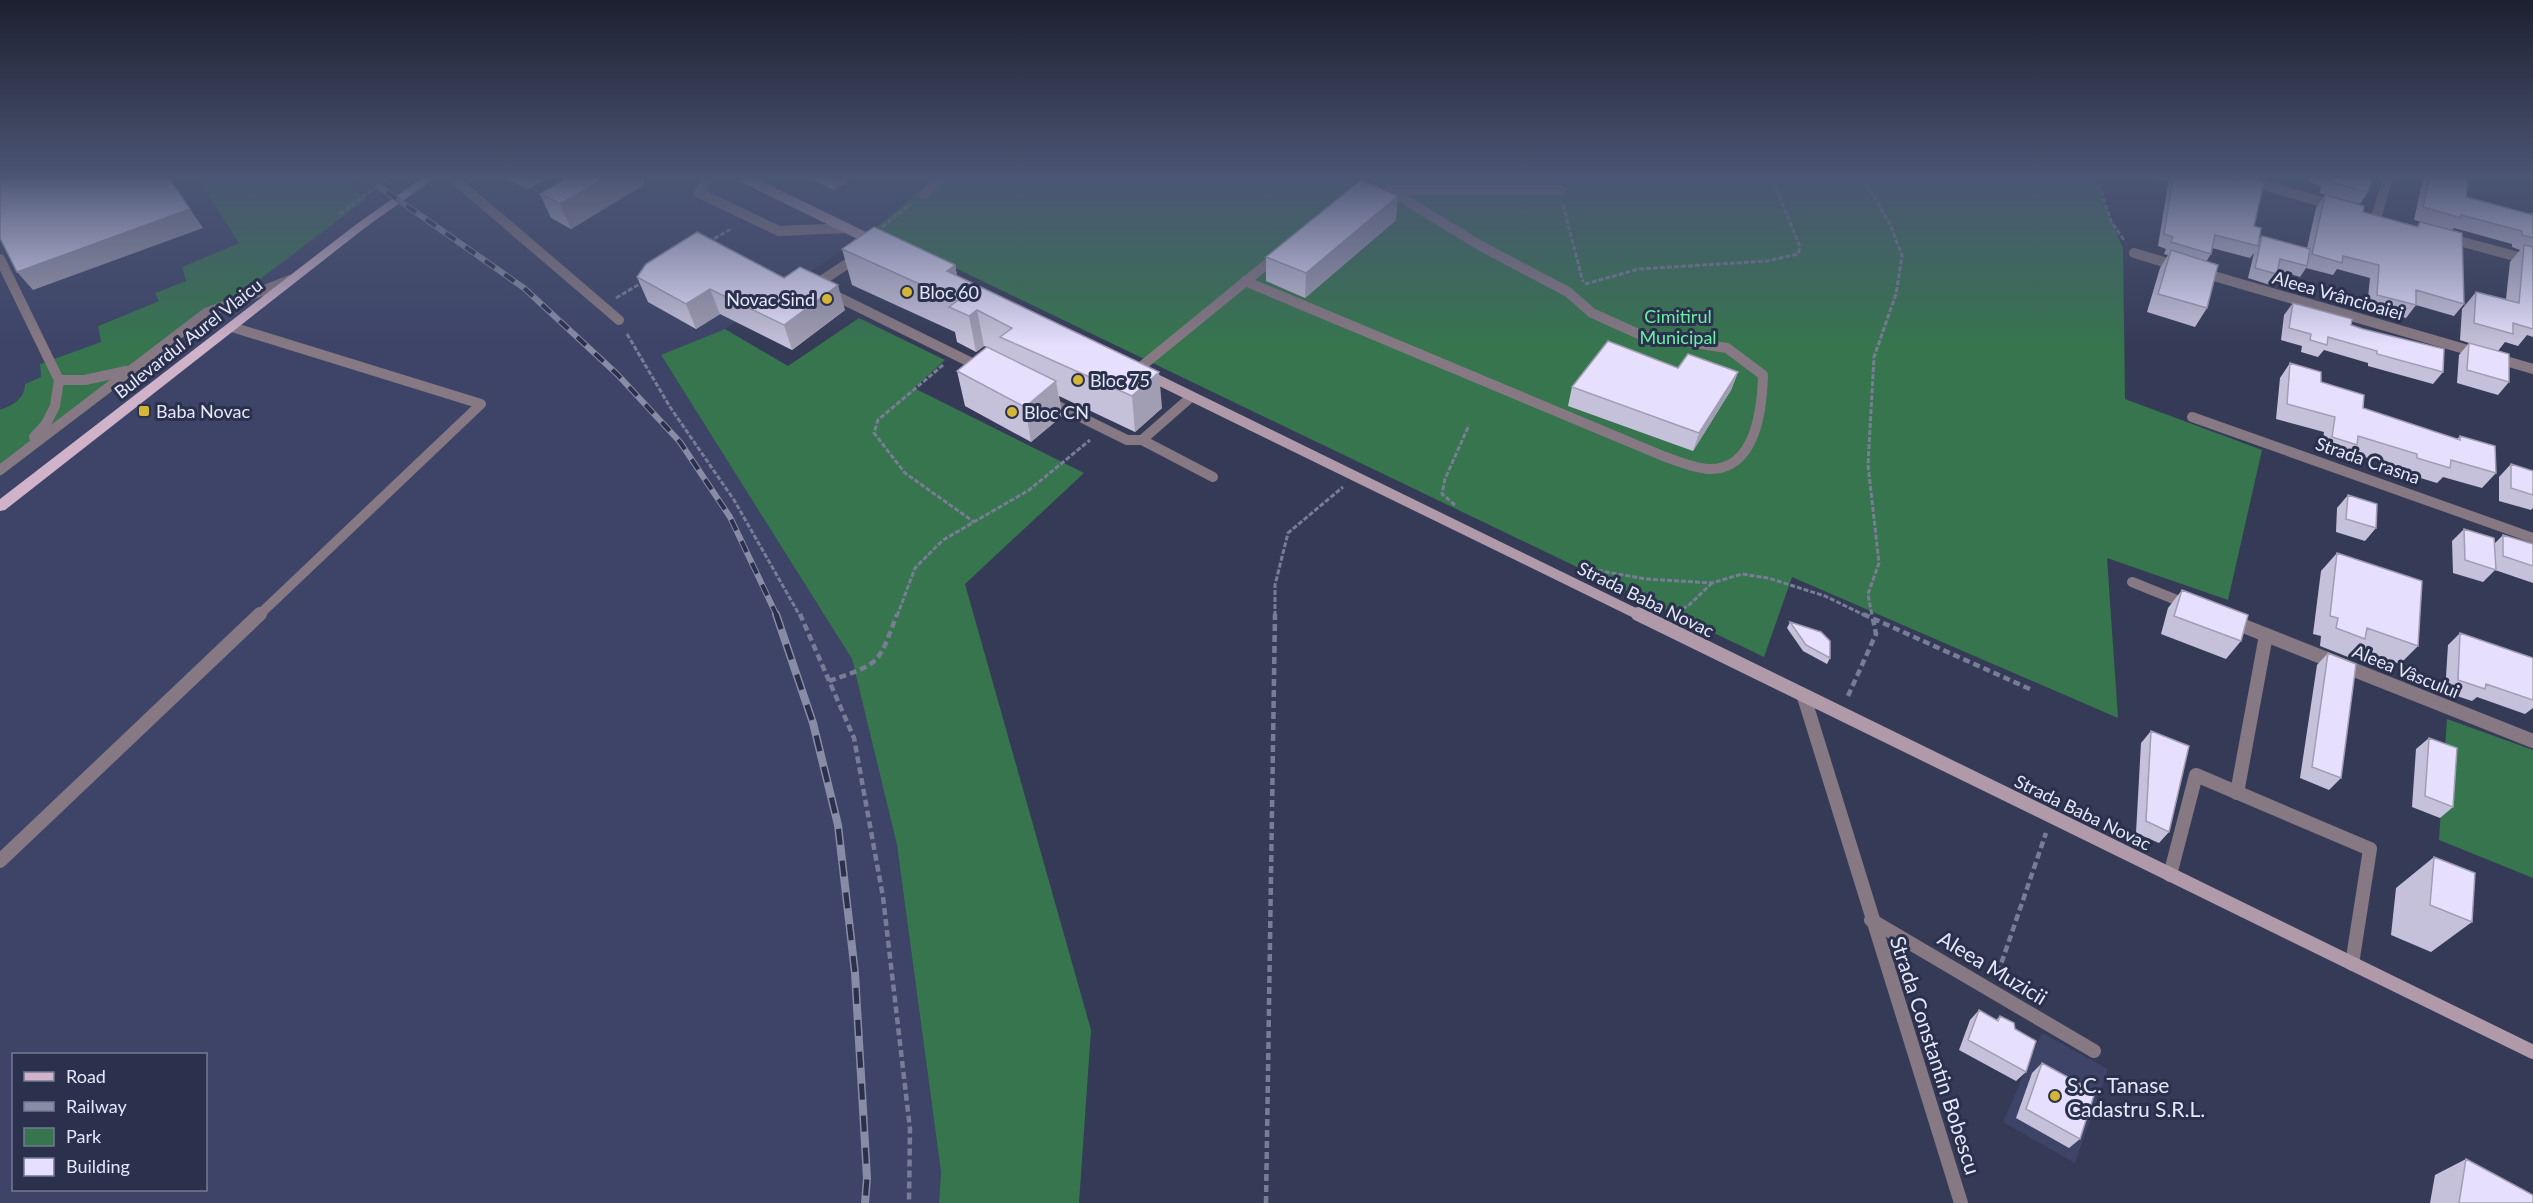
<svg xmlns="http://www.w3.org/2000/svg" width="2533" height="1203" font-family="Lato,sans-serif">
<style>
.built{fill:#3d4468;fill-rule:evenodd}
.green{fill:#36754e}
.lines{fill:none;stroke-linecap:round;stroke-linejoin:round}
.path-far1{stroke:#787d95;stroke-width:3;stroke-dasharray:5 2;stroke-linecap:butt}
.path{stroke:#787d95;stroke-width:4.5;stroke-dasharray:7 4;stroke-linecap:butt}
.service-far1{stroke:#877983;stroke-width:10}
.service{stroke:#877983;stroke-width:14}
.minor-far1{stroke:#877983;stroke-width:10}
.minor{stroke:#877983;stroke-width:14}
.tertiary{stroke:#877983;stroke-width:14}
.secondary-far1{stroke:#b09aaa;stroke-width:10}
.secondary{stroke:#b09aaa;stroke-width:14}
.primary{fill:#d0b3c9;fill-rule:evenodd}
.rail-far1-casing{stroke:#888da5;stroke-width:6}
.rail-casing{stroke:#888da5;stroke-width:8}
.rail-far1{stroke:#2b304c;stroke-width:4;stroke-dasharray:12;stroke-linecap:butt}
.rail{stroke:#2b304c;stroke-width:5;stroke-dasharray:16;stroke-linecap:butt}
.wall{fill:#c6c1da}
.shaded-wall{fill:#a19db2}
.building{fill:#e6e0fe;stroke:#a19db2;stroke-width:1.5}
.poi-dot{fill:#d5b535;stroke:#2b304c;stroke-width:2}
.labels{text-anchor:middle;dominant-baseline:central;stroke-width:6;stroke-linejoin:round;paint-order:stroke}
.poi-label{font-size:18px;fill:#e4e8fb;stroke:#2b304c;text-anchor:start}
.street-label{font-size:18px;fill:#e4e8fb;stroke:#2b304c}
.park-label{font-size:18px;fill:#69f0a0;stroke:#2b304c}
.near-street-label{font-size:21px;fill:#e4e8fb;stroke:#2b304c}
.near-poi-label{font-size:21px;fill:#e4e8fb;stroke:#2b304c;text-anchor:start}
</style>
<rect width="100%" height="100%" fill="#353b57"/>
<path class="built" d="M0,178H197L239,243L182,267L186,281L155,293L160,301L98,325L101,342L40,364L41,377L25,384V392L19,399L0,410Z
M342,178H935L874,229L725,329L661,355L852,659L897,845L941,1172L939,1203H0V476L365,199ZM14,1054H206V1190H14Z
M2042,1033L2108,1069L2075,1163L2003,1122Z"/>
<path class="green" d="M197,178H342L366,199L0,476V410C12,405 25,399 25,384L41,377L40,364L101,342L98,326L159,301L155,293L186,281L182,267L239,243Z
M935,178H2094L2123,248L2125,399L2262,450L2228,600L2107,558L2118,718L1792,577L1764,657L874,229Z
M859,318L945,360L914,388L1084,473L965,584L1091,1030L1079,1203H939L941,1172L897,845L852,659L661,355L725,329L788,366Z
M2447,719L2533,750V878L2439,840Z"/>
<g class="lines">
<path class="path-far1" d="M1863,178L1890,224L1902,256L1896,294L1874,357L1868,465L1879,563L1868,594L1872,616
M2097,178L2111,221L2124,240
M1563,205L1583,282
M340,214L388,178
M882,227L911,204
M708,242L733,228
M1585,284L1639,269L1767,261L1798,254L1800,247L1772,178
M616,298L643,282
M627,334L670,407L734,500L800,616
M943,365L878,420L874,433L905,473L974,522
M1455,505L1442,494L1445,479L1469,425
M1584,568L1646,579L1712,583L1742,574L1768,578L1825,596L1866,616
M1676,612L1688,606L1712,583
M897,616L915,568L943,540L1029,490L1090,440
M1275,616V585L1288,533L1343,487"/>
<path class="path" d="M800,614L854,738L883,897L910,1129L909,1203
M1863,614L2032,690
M829,681C881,663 878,665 897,614
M1848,696L1876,634L1872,614
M1998,973L2046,833
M1266,1203L1275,614"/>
<path class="service-far1" d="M453,178L619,320
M708,178L699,193L779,231L847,228
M1393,190H1560
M924,194L942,178
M0,259L59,380L55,406L46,424L34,437
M1245,281L1663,456C1678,461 1692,468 1708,469C1756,471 1762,409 1763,375L1727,348L1641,335L1592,313L1568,292L1481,246L1389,190
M815,285L859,256
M828,292L982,368
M232,327L481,404L258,616
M1137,370L1278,255
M59,380H85L126,371
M1046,400L1127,440H1142L1191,397
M1142,440L1213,477
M0,470L206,313L290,280"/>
<path class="service" d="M2237,793L2266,635
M0,861L260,614
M2170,875L2196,775L2370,849L2352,964"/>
<path class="minor-far1" d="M2239,178L2336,206
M2376,218L2388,178
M2448,238L2533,261
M2134,253L2177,266
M2200,272L2533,369
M2192,417L2533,538
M2132,582L2189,605"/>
<path class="minor" d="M2231,621L2533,741
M1871,920L2094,1051"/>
<path class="tertiary" d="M1804,697L1961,1203"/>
<path class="secondary-far1" d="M744,178L877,243
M1146,374L1641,616"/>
<path class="secondary" d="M1638,614L2533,1052"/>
<path class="primary" d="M422,178H435L366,227L5,510L0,511V499L358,223Z"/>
<defs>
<path id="rail-far1" d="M367,178L524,288L617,374L680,442L730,517L777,616"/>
<path id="rail" d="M776,614L813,723L838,825L855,973L867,1178L865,1203"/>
</defs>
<use href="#rail-far1" class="rail-far1-casing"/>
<use href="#rail" class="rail-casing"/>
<use href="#rail-far1" class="rail-far1"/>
<use href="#rail" class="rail"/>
</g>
<path class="wall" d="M505,178H548L528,189Z
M810,178H852L834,190Z
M2155,178H2168L2166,181Z
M2169,178H2225L2235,181L2237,178H2250L2254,226L2259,240L2262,236L2307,248L2316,208L2325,195L2363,212L2416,227L2420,222L2464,304L2454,316L2416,305L2406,318L2367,307L2370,278L2337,269L2333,275L2306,268L2300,277L2278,270L2277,274L2270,285L2248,278L2254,253L2250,258L2212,248L2211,254L2206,262L2207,308L2195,327L2147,312L2160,268L2168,255L2164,254L2166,249L2158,246Z
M2310,178H2372L2368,192L2360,204L2320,193L2321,186L2309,182Z
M2423,178H2468L2466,197L2531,214L2533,212V337L2527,335L2518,346L2505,342L2498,351L2509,382L2498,395L2457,383L2459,355L2469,343L2460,340L2462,309L2476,292L2506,299L2510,262L2520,250L2512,247V244L2454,228L2452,230L2414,220Z
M645,184L571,229L551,218L540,194Z
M1396,220L1305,298L1266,281V257Z
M842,249L955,265L957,276L1162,408L1135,432L1059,396L1062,416L1031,442L965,406L957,371L987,347L984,346L976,352L957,342L955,332L852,285Z
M637,277L845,310L792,350L720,314L696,329L648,302Z
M2293,303L2363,329L2443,372L2433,384L2368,366V363L2324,350L2318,357L2301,352L2302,346L2281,340L2284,315Z
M2290,363L2363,408L2457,439L2460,436L2496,473L2482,488L2443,477L2437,483L2404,473V469L2351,453L2345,460L2321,452L2324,432L2276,419L2280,378Z
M1678,368L1738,372L1731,390L1693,451L1568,406L1572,387Z
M2511,464L2533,471V508L2531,510L2499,501V477Z
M2348,495L2376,528L2365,541L2336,532L2337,508Z
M2464,529L2494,544L2503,535L2533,544V583L2495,570L2483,582L2453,573L2452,541Z
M2337,553L2418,646L2400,664L2356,649L2348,657L2320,646L2321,636L2313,634L2321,571Z
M2182,590L2241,641L2226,659L2161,634L2168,608Z
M1790,622L1830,658L1827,664L1803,651L1787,628Z
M2460,633L2533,658V708L2525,714L2477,697L2472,701L2445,692L2448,645Z
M2328,653L2341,778L2329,790L2300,778L2317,665Z
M2151,731L2169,832L2159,843L2136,833L2141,743Z
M2429,738L2453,807L2440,818L2412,807L2416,749Z
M2434,857L2472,922L2431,952L2391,935L2396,888Z
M1979,1010L1996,1020L2000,1016L2015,1029L2026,1072L2016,1081L1959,1050L1970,1020Z
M2042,1063L2080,1139L2069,1148L2016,1118L2032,1073Z
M2466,1159L2533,1203H2430L2435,1175Z"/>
<path class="shaded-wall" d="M169,178L203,228L33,290L17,272Z
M522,178H548L528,189Z
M605,178H643L645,184L571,229L560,204Z
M831,178H852L834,190Z
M1398,196L1396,220L1305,298L1306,273Z
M955,265L962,300L947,271Z
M838,285L845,310L792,350L784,325Z
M710,289L720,314L696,329L686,304Z
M977,310L984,346L976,352L969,316Z
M1159,372L1162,408L1135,432L1132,396Z
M1738,372L1731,390L1693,451L1699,433Z
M1056,381L1062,416L1031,442L1025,407Z"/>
<path class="building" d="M0,178H169L190,209L17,272L0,238Z
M567,178H605L560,204L540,194Z
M2173,178H2225L2237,181L2238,178H2250L2264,182L2254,226L2261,228L2258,246L2215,235L2211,254L2171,242L2173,237L2164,234Z
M2328,178H2372L2368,192L2328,181Z
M2429,178H2468L2466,197L2533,215V238L2522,235V231L2461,215V218L2423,207Z
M1361,180L1398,196L1306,273L1266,257Z
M2325,195L2364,206L2363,212L2418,227L2420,222L2462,233L2464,304L2416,290V305L2377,295L2379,265L2343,256L2342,263L2312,254Z
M874,227L955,265L947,271L1159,372L1132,396L1000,337L1012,328L977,310L969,316L949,307L957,301L842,249Z
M697,232L784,278L800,267L838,285L784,325L710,289L686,304L637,277L646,264Z
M2262,236L2310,249L2307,266L2280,259L2277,274L2255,268Z
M2524,245L2533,247V329L2513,323V334L2474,323L2476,292L2519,303Z
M2171,250L2218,265L2207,308L2158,294Z
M2293,303L2352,319L2351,325L2363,329L2444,349L2443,372L2377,354V351L2328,337L2327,345L2310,340L2311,334L2289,328Z
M1608,341L1678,368L1688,354L1738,372L1699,433L1572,387Z
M2469,343L2509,354V382L2467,370Z
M987,347L1056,381L1025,407L957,371Z
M2290,363L2321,372V382L2364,395L2363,408L2460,440V436L2495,446L2496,473L2451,460L2450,468L2417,458V454L2358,436L2357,445L2332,437L2335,417L2287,404Z
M2511,464L2533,471V495L2511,488Z
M2348,495L2377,504L2376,528L2346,519Z
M2464,529L2494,538L2496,570L2465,560Z
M2503,535L2533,544V566L2503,556Z
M2337,553L2422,581L2418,646L2367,628L2365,639L2336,628L2338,618L2330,616Z
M2182,590L2248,615L2241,641L2174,616Z
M1790,622L1821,632L1830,641V658L1806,645Z
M2460,633L2533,658V700L2486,684L2485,689L2458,680Z
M2328,653L2356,664L2341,778L2312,767Z
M2151,731L2189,746L2169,832L2146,821Z
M2429,738L2457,748L2453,807L2425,796Z
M2434,857L2475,873L2472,922L2430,905Z
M1979,1010L1998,1021L2000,1016L2014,1023L2015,1029L2036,1041L2026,1072L1968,1040Z
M2042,1063L2095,1092L2080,1139L2026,1109Z
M2466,1159L2533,1195V1203H2459Z"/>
<linearGradient id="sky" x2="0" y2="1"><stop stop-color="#1d2030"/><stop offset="0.51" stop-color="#4b5574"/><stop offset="1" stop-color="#4b5574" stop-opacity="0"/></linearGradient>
<rect width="2533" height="346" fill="url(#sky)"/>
<g class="poi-dot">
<circle cx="907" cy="292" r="6"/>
<circle cx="827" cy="299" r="6"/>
<circle cx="1078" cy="380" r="6"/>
<rect x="138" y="405" width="12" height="12" rx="3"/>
<circle cx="1012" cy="412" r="6"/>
<circle cx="2055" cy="1096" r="6"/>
</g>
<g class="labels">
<g class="poi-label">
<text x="919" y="292">Bloc 60</text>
<text x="815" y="299" text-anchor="end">Novac Sind</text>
<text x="1090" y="380">Bloc 75</text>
<text x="156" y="411">Baba Novac</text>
<text x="1024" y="412">Bloc CN</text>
</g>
<g class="street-label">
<text transform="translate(2338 295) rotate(16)">Aleea Vrâncioaiei</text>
<text transform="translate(188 338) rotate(-38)">Bulevardul Aurel Vlaicu</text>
<text transform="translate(2368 460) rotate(19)">Strada Crasna</text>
<text transform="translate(1646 599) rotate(26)">Strada Baba Novac</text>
<text transform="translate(2406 671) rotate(22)">Aleea Vâscului</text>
<text transform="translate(2083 812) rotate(26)">Strada Baba Novac</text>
</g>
<g class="park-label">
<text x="1678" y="316">Cimitirul<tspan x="1678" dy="21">Municipal</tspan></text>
</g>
<g class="near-street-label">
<text transform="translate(1993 967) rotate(31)">Aleea Muzicii</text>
<text transform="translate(1936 1055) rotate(72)">Strada Constantin Bobescu</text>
</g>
<g class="near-poi-label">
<text x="2067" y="1084">S.C. Tanase<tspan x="2067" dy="24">Cadastru S.R.L.</tspan></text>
</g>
</g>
<rect x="12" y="1053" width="195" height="138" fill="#2b304c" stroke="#757a92" stroke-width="1.5"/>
<rect x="24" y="1072" width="30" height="9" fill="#d0b3c9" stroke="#757a92" stroke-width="1.5"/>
<text x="66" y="1083" font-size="18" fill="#e4e8fb">Road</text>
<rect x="24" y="1102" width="30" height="9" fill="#888da5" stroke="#757a92" stroke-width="1.5"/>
<text x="66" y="1113" font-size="18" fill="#e4e8fb">Railway</text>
<rect x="24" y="1128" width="30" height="18" fill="#36754e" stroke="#757a92" stroke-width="1.5"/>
<text x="66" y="1143" font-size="18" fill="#e4e8fb">Park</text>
<rect x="24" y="1158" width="30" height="18" fill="#e6e0fe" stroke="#757a92" stroke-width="1.5"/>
<text x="66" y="1173" font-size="18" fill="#e4e8fb">Building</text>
</svg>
